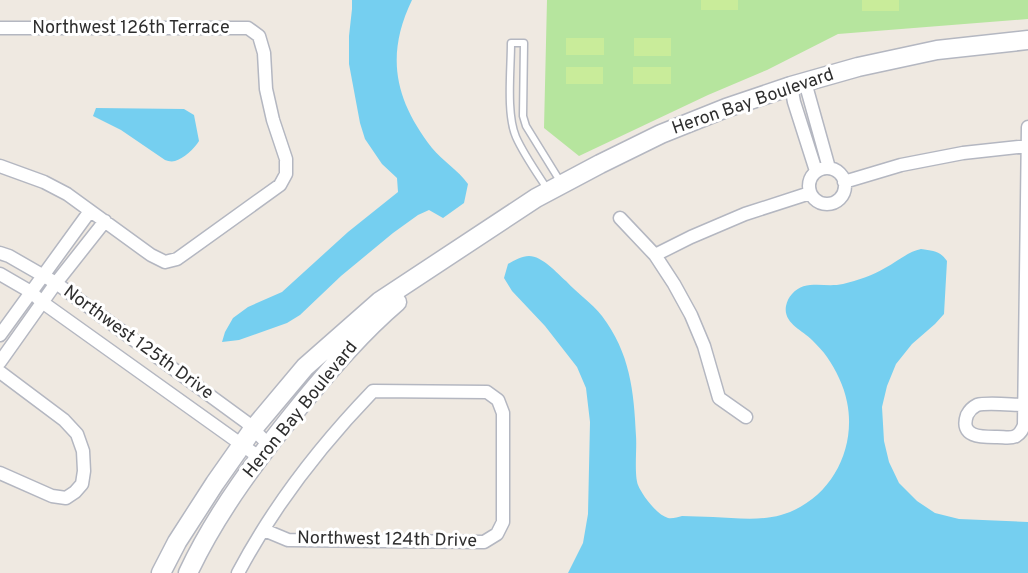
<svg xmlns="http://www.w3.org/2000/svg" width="1028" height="573" font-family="Overpass,sans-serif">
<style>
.green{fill:#b6e59e}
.pitch{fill:#c9ec9a}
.water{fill:#75cff0}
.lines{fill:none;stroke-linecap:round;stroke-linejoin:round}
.lane-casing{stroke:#b4b7c1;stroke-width:9}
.street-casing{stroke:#b4b7c1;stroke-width:15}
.secondary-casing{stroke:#b4b7c1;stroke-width:21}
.lane{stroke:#fff;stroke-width:6}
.street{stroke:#fff;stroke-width:12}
.secondary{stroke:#fff;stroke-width:18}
.labels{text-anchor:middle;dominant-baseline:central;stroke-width:6;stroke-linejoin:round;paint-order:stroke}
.street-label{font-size:18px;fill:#2e2e2e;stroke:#fff}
</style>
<rect width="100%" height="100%" fill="#efe9e1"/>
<path class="green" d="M547,0H1028V19L838,34L767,70L708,95L579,156L544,128Z"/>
<path class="pitch" d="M701,0H738V10H701Z
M862,0H899V11H862Z
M566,38H604V55H566Z
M634,38H671V56H634Z
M566,67H603V84H566Z
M633,67H671V84H633Z"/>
<path class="water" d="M352,0H412C385,56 395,100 432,148C443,161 458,170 468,184L464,203L443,218L429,210L418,215L393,233L341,276L300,315L287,323L239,340L222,342L225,332L233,318L248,307L282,292L348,232L398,192L397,178L382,164L365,139L360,123L349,64V36L352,9Z
M96,108L184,109L194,115L199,141C195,148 183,159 175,161C171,162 168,161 165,160L121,130L93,116Z
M921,249C933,251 939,250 947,261L944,314L935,324L912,344L896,364L887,386L882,407L884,441L889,462L899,483L917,501L935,513L959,519L1028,522V573H568L583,543L588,514L590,422L586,388L577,367L545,326L512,291L504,278L508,264C515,260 522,256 529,256C542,256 557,273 566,281C577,293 592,303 602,316C630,353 634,391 636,436C637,449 634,474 638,485C642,495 657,515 668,518C672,519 678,517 682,516C692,516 703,517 713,517C735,518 760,521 781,515C830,501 857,450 847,402C844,386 836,370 827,357C823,351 817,345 812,340C802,330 783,323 786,306C787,301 789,297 792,294C805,279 825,288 843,284C858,280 872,276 885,268C897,262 907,252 921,249Z"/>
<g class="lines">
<defs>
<path id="lane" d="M548,190C537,173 524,155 516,137C506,114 511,70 511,43H524L523,116L526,126L560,181"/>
<path id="street" d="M0,28H248L259,36L264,53L266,89L273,120L286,159V174L280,185L177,259L165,262L151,255L67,194L44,182L0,166
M805,82L829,168
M791,86L794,102L816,171
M809 186a18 18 0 1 1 36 0a18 18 0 1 1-36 0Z
M844,182L901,165L963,153L1028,146
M620,218L655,255L674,284L691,315L704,346L719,398L746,417
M0,253L9,256L56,283L246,422L268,444
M655,255L691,237L745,214L810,193
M0,274L31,292L42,302L259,457
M0,335L90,211
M0,362L56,283L105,221
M0,372L64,420L77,434L83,451L84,471L82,484L75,492L66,498L52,496L0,473
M1024,405C1013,405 987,402 977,405C973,407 969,411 967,415C959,438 983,437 997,437C1004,437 1011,439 1016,436C1021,433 1022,430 1024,425L1028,127
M238,573C274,505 319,447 373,391L487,392L498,400L503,413V522L497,534L484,542L288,540L264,530"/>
<path id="secondary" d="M161,573L177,542L215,483L253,429L305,367L380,301L536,198L600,164L661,134L726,108L791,86L858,67L937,50L1028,40
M188,573C217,511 260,455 303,402C332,367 362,332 397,302"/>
</defs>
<use href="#lane" class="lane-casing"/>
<use href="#street" class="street-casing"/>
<use href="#secondary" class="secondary-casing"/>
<use href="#lane" class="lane"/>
<use href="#street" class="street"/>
<use href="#secondary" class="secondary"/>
</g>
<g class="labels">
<g class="street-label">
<text x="131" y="28">Northwest 126th Terrace</text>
<text transform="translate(753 102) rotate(-19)">Heron Bay Boulevard</text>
<text transform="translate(138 343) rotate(36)">Northwest 125th Drive</text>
<text transform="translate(301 410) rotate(-51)">Heron Bay Boulevard</text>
<text transform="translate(387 540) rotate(1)">Northwest 124th Drive</text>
</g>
</g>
</svg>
